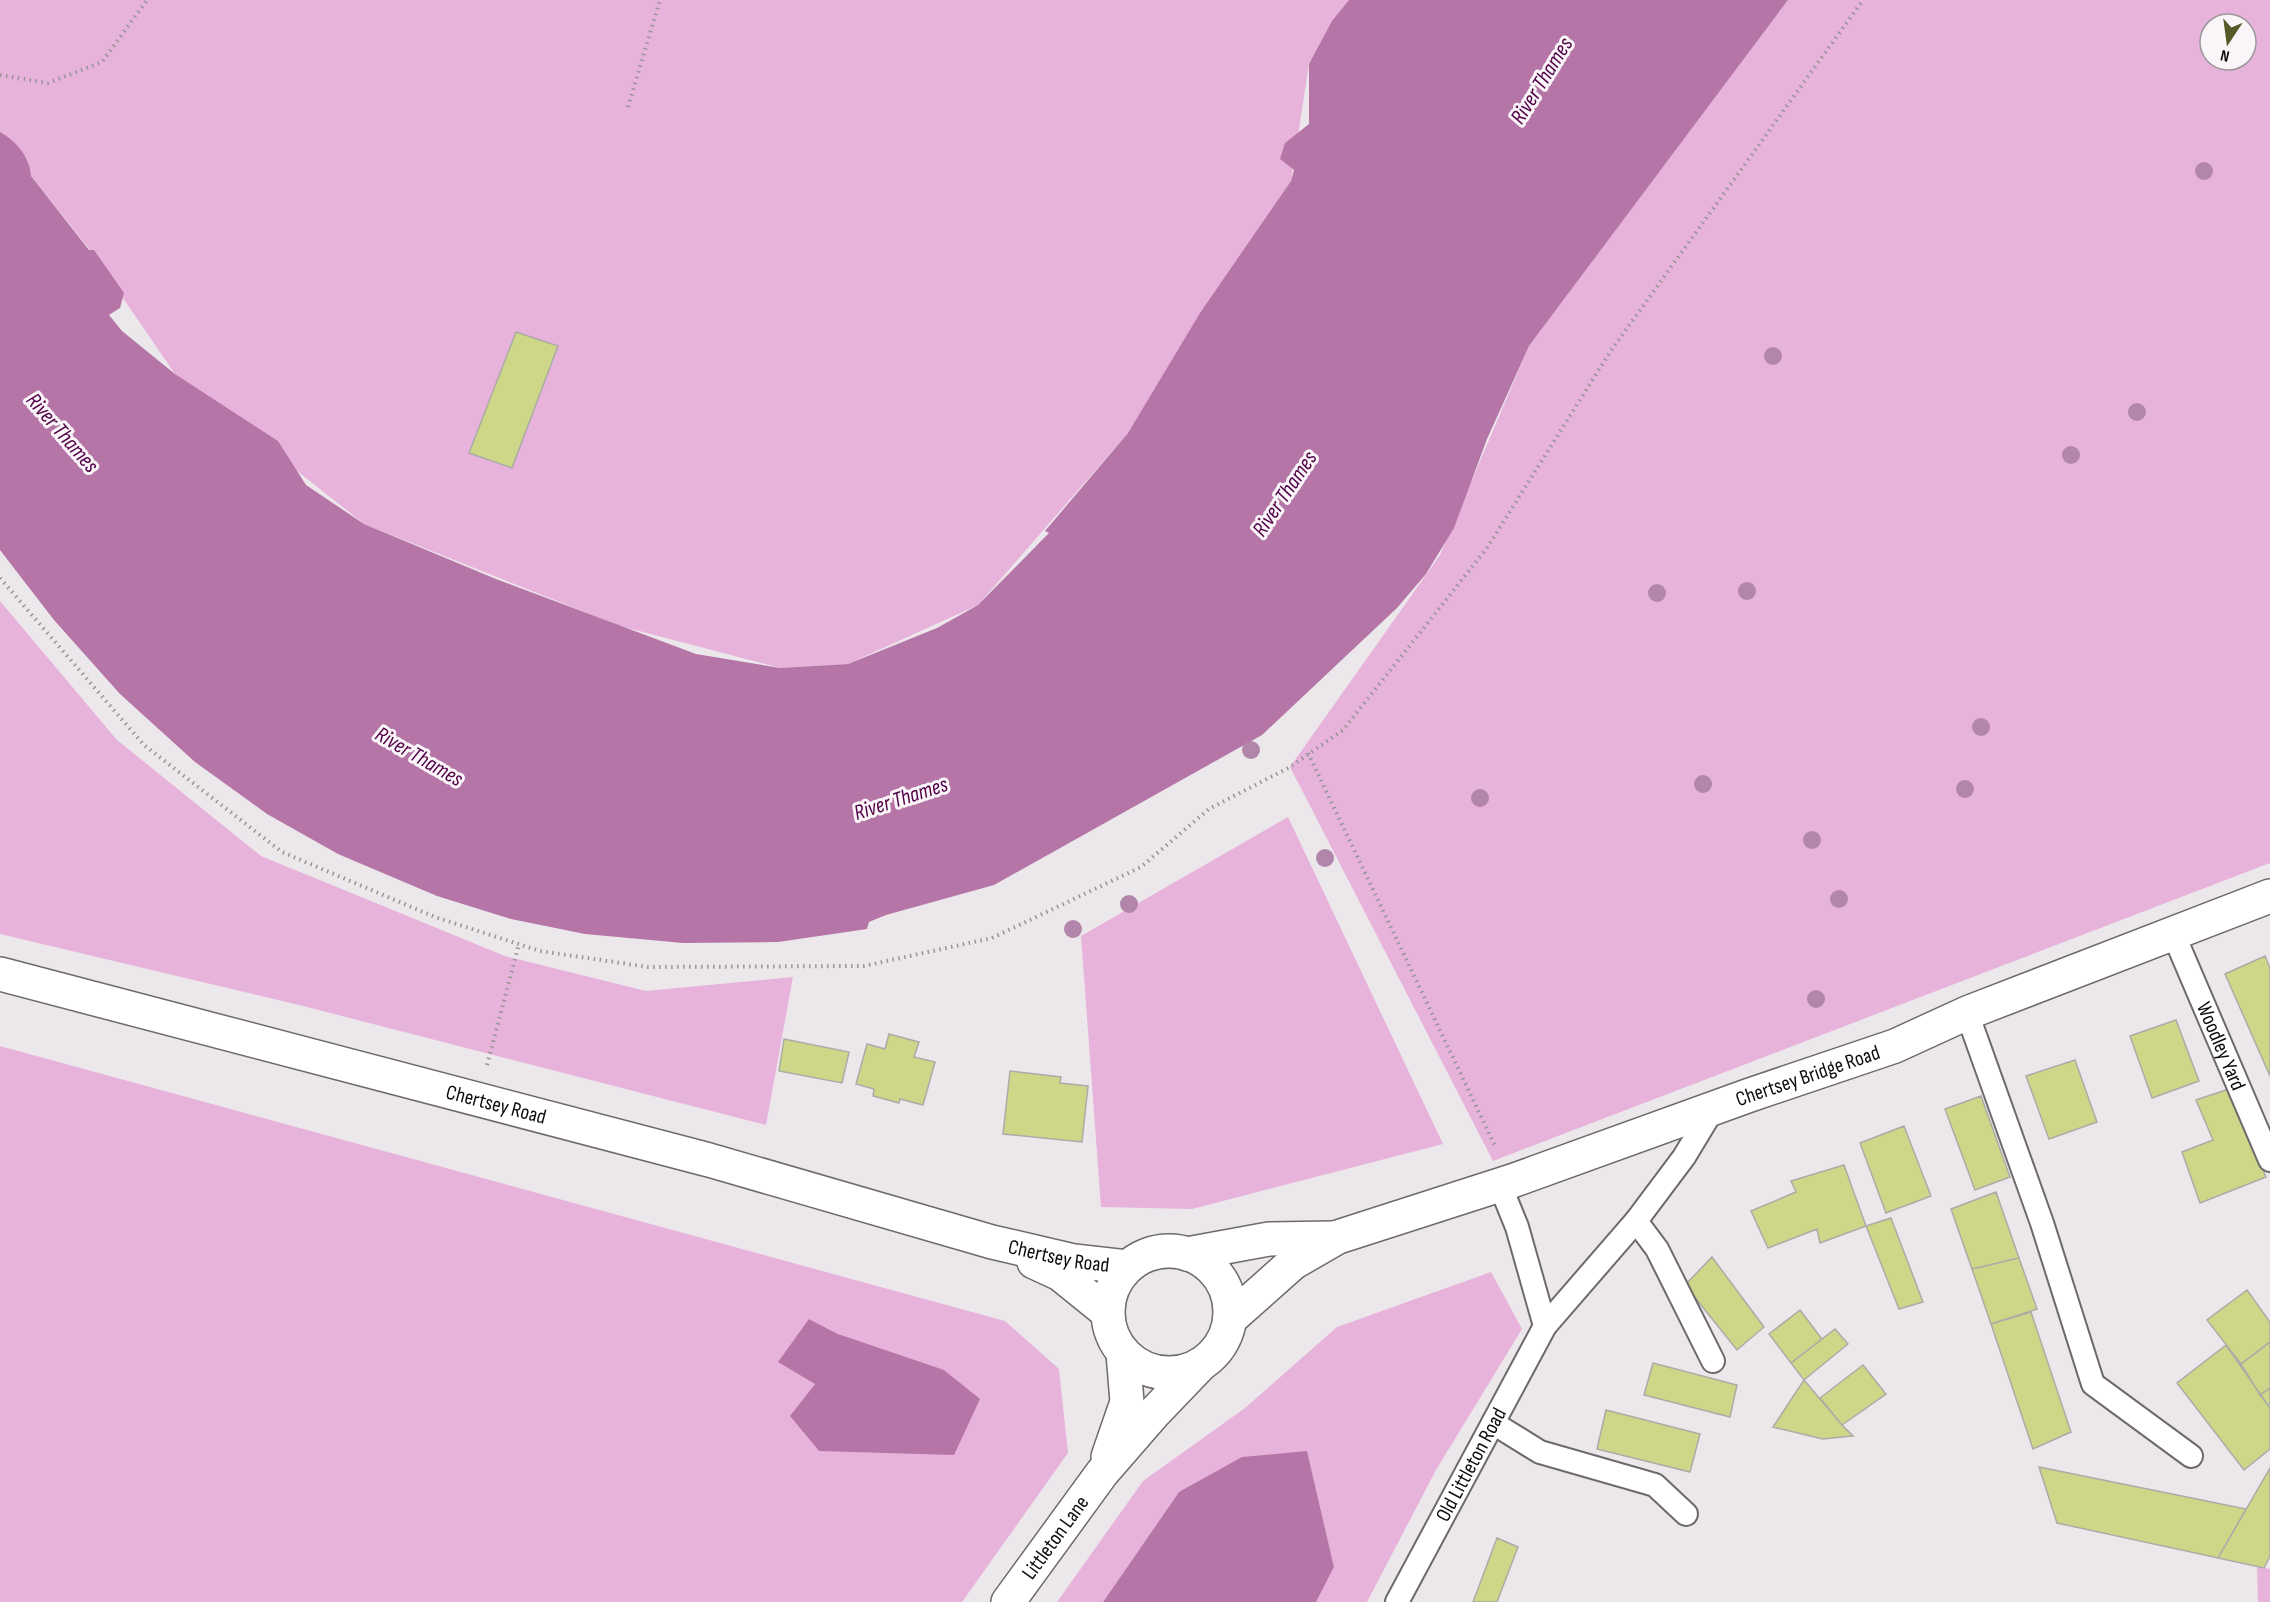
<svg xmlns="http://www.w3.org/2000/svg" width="2270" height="1602" font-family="'Sofia Sans Condensed',sans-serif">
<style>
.green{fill:#e8b3db;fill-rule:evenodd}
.water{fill:#b576a7}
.building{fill:#ced788;stroke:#ababa7;stroke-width:1.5}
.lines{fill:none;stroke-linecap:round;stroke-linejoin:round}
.service-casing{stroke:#6d696c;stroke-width:26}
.tertiary-casing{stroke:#6d696c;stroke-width:36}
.secondary-casing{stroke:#6d696c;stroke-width:36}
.path{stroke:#979497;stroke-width:4;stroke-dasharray:1.5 4.5;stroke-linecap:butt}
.service{stroke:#fff;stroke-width:22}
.tertiary{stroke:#fff;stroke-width:33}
.secondary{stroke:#fff;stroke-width:33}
.tree{fill:#b285aa}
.labels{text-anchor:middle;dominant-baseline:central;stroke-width:6;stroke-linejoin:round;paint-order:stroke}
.street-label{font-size:21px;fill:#0d0c0d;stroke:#f9f5f8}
.water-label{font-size:22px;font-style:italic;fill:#520147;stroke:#f9f5f8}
</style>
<rect width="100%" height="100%" fill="#ece7eb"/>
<path class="green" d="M0,0H1361L1309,64L1291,181L1128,433L978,605L848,664L780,668L620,626L364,524L175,374L90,250L0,137Z
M1788,0H2270V863L1493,1161L1290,767L1440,555L1529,346ZM2210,24H2246V60H2210Z
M0,601L117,740L261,856L505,956L646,991L793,977L766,1125L303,1006L0,934Z
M1288,817L1443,1144L1192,1209L1101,1207L1081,936Z
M0,1046L1005,1321L1059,1369L1068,1453L962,1602H0ZM809,1319L838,1334L819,1451L791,1416L815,1384Z
M1491,1272L1522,1329L1436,1470L1367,1602H1316L1334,1567L1307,1452L1179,1492L1103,1602H1057L1143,1481L1245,1408L1337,1327Z
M2257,1566L2270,1569V1602H2258Z"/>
<path class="water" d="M1349,0H1788L1529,346L1487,439L1454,528L1426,574L1397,608L1262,735L994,885L886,915L869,922L867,929L778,942L683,943L585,934L511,919L437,896L338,854L267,814L195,762L120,694L54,620L0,550V132C16,141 30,157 31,176L89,250H94L124,293L120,308L109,315L122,331L175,374L278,441L306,485L364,524L496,579L696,654L780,668L848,664L937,628L978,605L1049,533L1045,531L1128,433L1200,313L1291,181L1294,170L1280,159L1285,143L1309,124V64L1332,21Z
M809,1319L838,1334L944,1370L980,1399L954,1455L819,1451L790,1416L815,1384L778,1362Z
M1307,1451L1334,1567L1316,1602H1103L1179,1492L1242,1457Z"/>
<path class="building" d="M516,332L558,346L512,468L469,453Z
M2265,956L2270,968V1076L2225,974Z
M2176,1020L2199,1081L2152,1098L2130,1036Z
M889,1034L919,1042L914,1057L935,1062L923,1105L900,1099L899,1103L873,1096L874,1089L856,1084L867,1044L885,1049Z
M784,1039L849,1052L842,1083L779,1071Z
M2075,1060L2097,1122L2049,1139L2026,1076Z
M1010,1071L1061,1077L1060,1083L1088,1086L1082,1142L1003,1134Z
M2229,1089L2266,1177L2200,1203L2182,1152L2213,1140L2196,1100Z
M1981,1096L2010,1177L1975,1190L1945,1109Z
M1904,1126L1931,1196L1886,1213L1860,1143Z
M1844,1165L1866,1226L1820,1243L1817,1229L1768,1248L1751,1211L1796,1192L1791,1181Z
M1996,1192L2019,1258L1972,1269L1951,1209Z
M1891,1218L1923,1302L1899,1309L1866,1226Z
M1712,1257L1764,1327L1737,1350L1685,1285Z
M2019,1258L2037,1309L1991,1324L1972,1269Z
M2247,1290L2270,1322V1342L2241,1364L2207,1320Z
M1800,1310L1822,1339L1791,1363L1769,1334Z
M2031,1312L2071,1432L2033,1449L1991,1324Z
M1835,1329L1848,1344L1804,1380L1791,1363Z
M2270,1342V1388L2260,1395L2241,1364Z
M2226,1345L2270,1408V1449L2244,1470L2177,1383Z
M1653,1363L1737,1385L1730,1417L1644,1395Z
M1863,1365L1886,1394L1842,1425L1820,1398Z
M1804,1380L1842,1425L1853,1436L1823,1439L1773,1427Z
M2270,1388V1408L2260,1395Z
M1606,1410L1700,1434L1690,1472L1597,1449Z
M2039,1467L2246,1509L2218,1558L2057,1523Z
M2270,1468V1556L2264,1568L2218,1558Z
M1497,1538L1518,1547L1497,1602H1473Z"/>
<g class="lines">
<defs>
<g id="service">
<path id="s1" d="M2173,933L2270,1160"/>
<path d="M1967,1013L2042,1223L2093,1384L2191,1456"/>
<path d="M1500,1185L1517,1227L1545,1326"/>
<path d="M1636,1221L1657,1249L1713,1361"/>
<path d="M1493,1423L1540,1452L1655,1485L1686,1514"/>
<path id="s2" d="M1397,1602L1545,1326L1636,1221L1684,1157L1713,1109"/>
</g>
<g id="tertiary">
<path d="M1108,1457L1127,1402L1123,1353"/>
<path id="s3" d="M1008,1602L1102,1473L1155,1412L1201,1364"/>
</g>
<g id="secondary">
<path id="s4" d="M0,974L709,1160L992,1242L1074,1261L1127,1267"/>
<circle cx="1169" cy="1312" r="61"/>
<path d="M1187,1254L1269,1239L1333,1238"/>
<path d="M1034,1262L1060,1274L1107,1312"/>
<path id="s5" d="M1230,1319L1293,1263L1338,1237L1512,1181L1750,1095L1895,1046L1967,1013L2270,896"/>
</g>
</defs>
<use href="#service" class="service-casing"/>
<use href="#tertiary" class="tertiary-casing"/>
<use href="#secondary" class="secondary-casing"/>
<path class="path" d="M0,75L48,83L102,62L147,0
M628,107L660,0
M0,578L144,745L282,852L435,917L540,951L648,967L864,966L992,938L1141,867L1209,809L1290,767L1343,730L1487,548L1610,352L1863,0
M1308,753L1496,1148
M487,1065L519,944"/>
<use href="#service" class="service"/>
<use href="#tertiary" class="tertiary"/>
<use href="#secondary" class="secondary"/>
</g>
<g class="tree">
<circle cx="2204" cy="171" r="9"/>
<circle cx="1773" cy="356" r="9"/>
<circle cx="2137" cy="412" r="9"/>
<circle cx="2071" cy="455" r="9"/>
<circle cx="1747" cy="591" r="9"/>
<circle cx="1657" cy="593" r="9"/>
<circle cx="1981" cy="727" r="9"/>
<circle cx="1251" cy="750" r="9"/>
<circle cx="1703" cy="784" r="9"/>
<circle cx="1965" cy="789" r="9"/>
<circle cx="1480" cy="798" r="9"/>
<circle cx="1812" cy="840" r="9"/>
<circle cx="1325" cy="858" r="9"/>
<circle cx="1839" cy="899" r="9"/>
<circle cx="1129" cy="904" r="9"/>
<circle cx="1073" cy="929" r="9"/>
<circle cx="1816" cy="999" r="9"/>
</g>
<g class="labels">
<g class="street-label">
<text stroke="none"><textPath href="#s1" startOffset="123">Woodley Yard</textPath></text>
<text stroke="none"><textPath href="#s5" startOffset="633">Chertsey Bridge Road</textPath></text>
<text stroke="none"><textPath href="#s4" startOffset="513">Chertsey Road</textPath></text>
<text stroke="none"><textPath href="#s4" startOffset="1096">Chertsey Road</textPath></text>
<text stroke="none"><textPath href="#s2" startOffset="156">Old Littleton Road</textPath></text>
<text stroke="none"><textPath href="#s3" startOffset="80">Littleton Lane</textPath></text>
</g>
<g class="water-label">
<text transform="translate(1542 81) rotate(-58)">River Thames</text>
<text transform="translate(62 433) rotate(49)">River Thames</text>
<text transform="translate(1285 494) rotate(-56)">River Thames</text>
<text transform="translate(419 757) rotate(30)">River Thames</text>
<text transform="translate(901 799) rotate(-18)">River Thames</text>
</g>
</g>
<g transform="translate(2228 42) rotate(193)"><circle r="28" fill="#f9f5f8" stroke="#9b989a" stroke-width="1.5"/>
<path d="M0-4.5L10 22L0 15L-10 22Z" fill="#565a28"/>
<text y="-9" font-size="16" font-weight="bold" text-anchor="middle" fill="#0d0c0d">N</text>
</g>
</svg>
